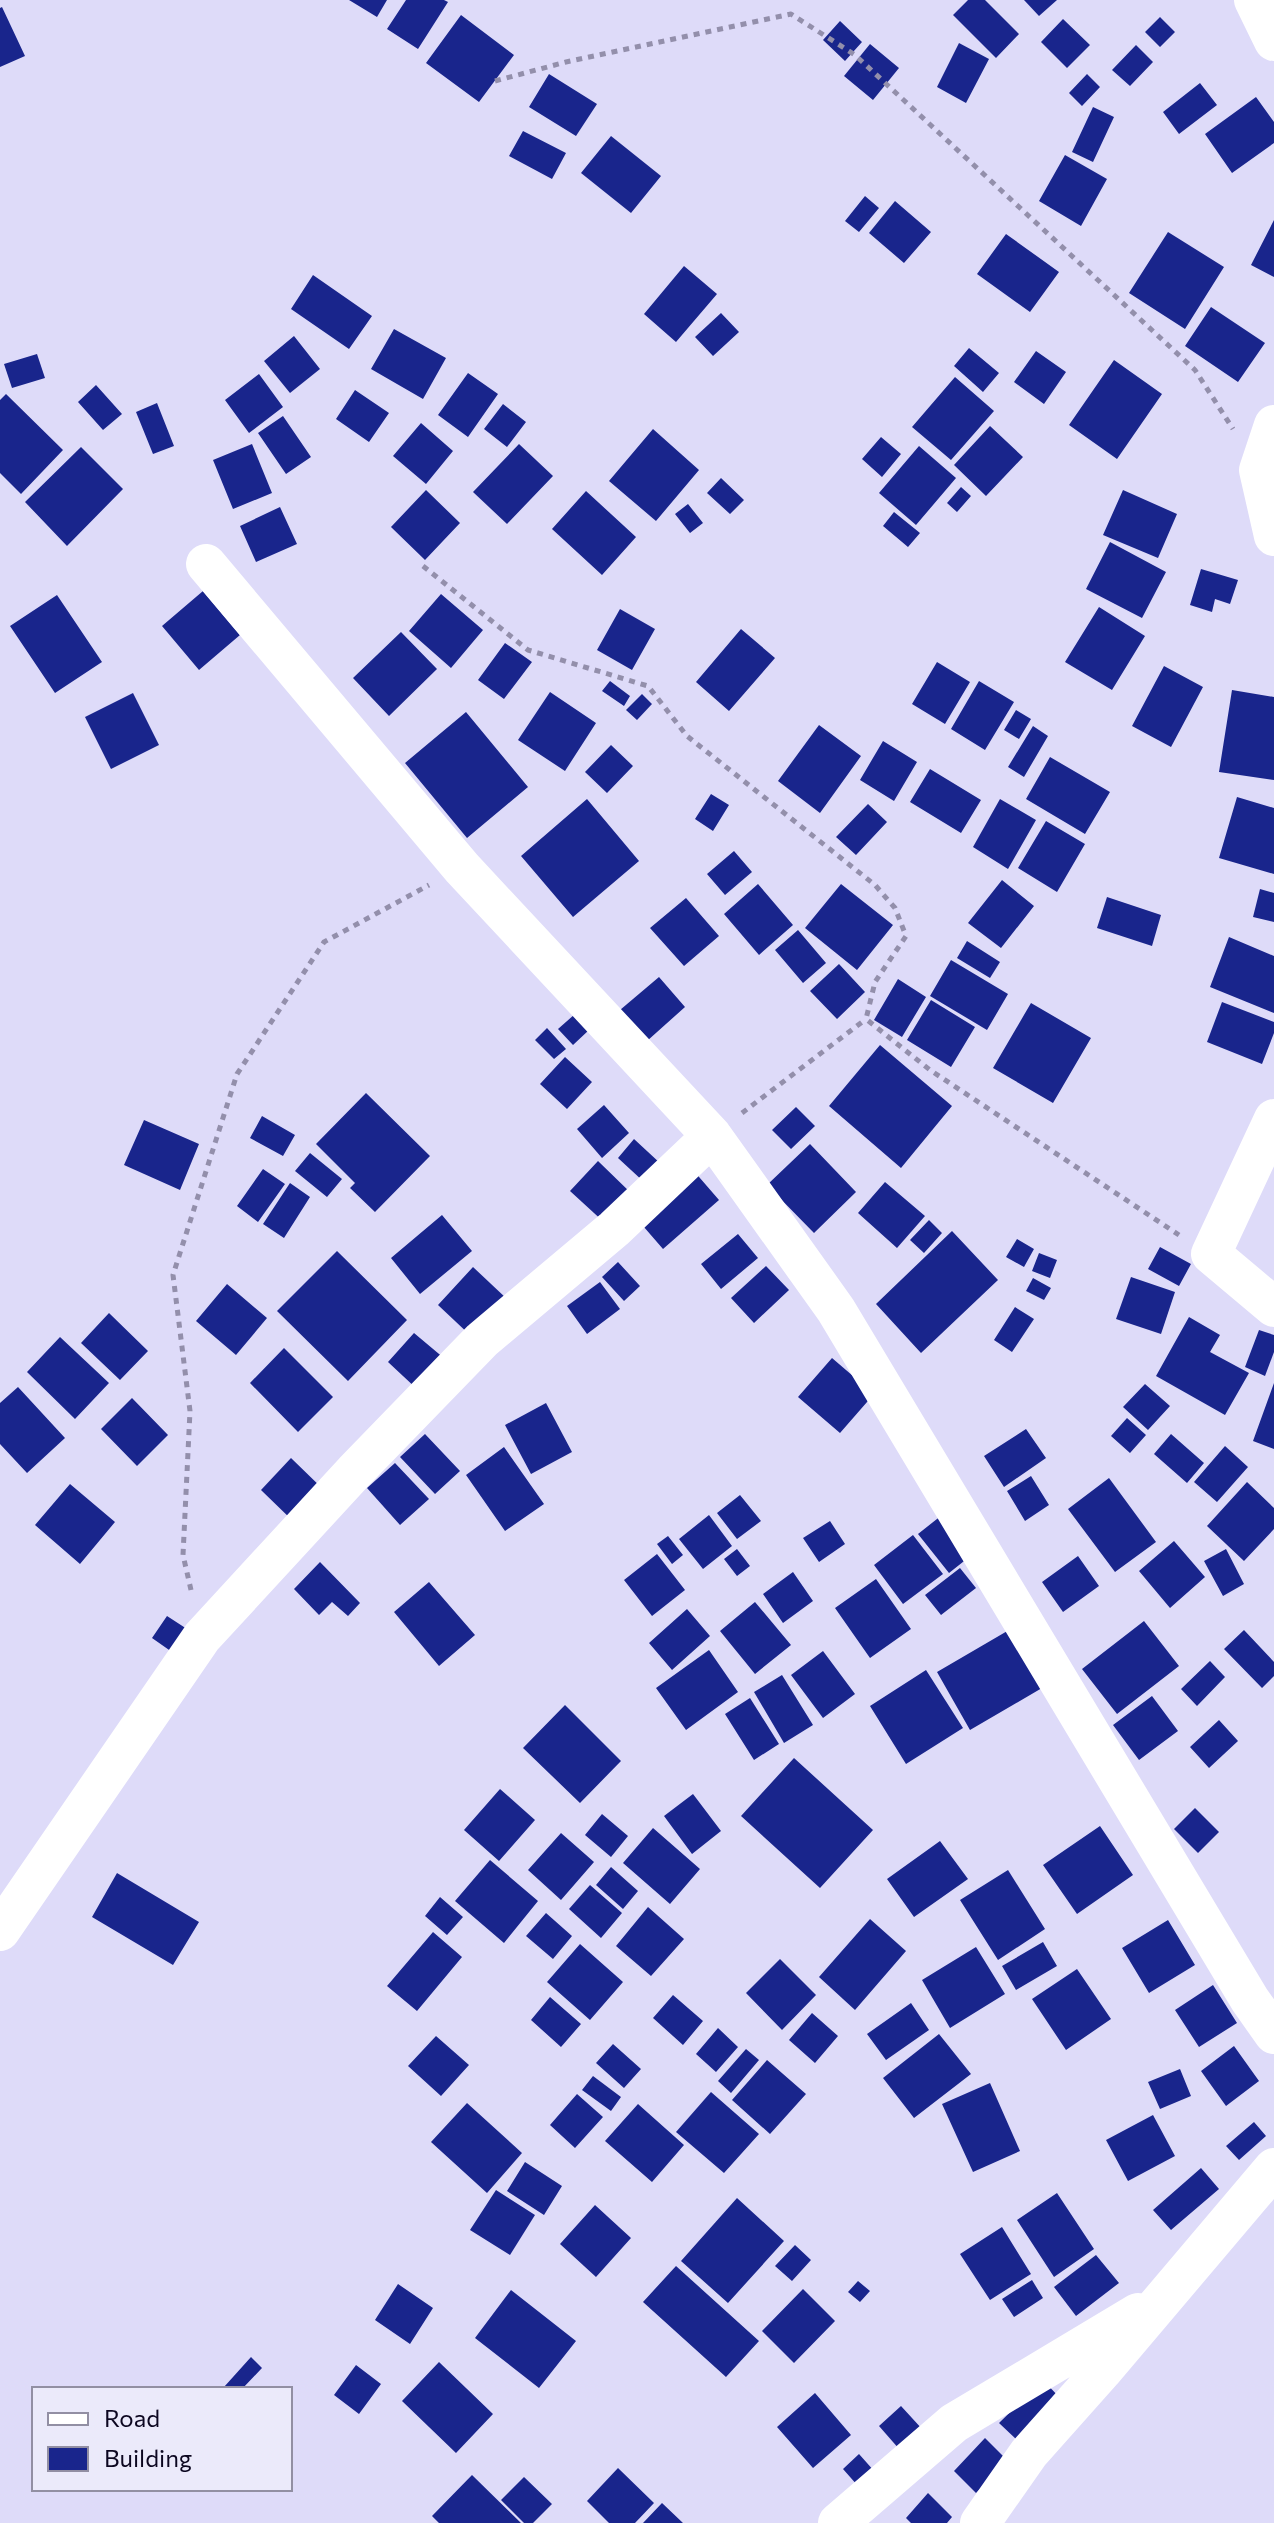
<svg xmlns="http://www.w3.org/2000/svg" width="1274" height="2523" font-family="Commissioner,sans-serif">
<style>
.building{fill:#19258c}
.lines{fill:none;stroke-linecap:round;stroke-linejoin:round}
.path{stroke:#938fab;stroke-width:5;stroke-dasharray:6 6;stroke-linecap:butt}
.street{stroke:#fff;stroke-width:40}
</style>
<rect width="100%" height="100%" fill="#dedbf9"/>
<path class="building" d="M349,0H387L377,17Z
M406,0H444L448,2L418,49L387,29Z
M968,0H985L1019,34L996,58L953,15Z
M1024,0H1057L1039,16Z
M2,7L25,56L0,67V8Z
M461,15L514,55L479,102L426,63Z
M1160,17L1175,32L1160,47L1145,32Z
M1063,19L1090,45L1067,68L1041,42Z
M840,21L862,42L845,61L823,40Z
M959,43L989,59L966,103L937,87Z
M870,44L899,68L873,100L844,76Z
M1136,45L1153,62L1130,86L1112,70Z
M549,74L597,104L576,136L529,107Z
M1087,74L1100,87L1082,106L1069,93Z
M1200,83L1217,105L1179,134L1163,112Z
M1256,97L1274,122V143L1232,173L1205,134Z
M1093,107L1114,117L1093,162L1072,152Z
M523,131L566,153L552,179L509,156Z
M611,136L661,176L631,213L581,173Z
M1065,155L1107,179L1081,226L1039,201Z
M865,196L879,208L859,232L845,221Z
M895,201L931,232L904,263L869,233Z
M1274,220V277L1251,265Z
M1168,232L1224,267L1185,329L1129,293Z
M1006,234L1059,272L1030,312L977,274Z
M684,266L717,294L676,342L644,314Z
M313,275L372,316L349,349L291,309Z
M1211,307L1265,343L1238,382L1185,346Z
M721,313L739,332L713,356L695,337Z
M394,329L446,358L423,399L371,369Z
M294,336L320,369L290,393L264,361Z
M969,348L999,373L983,392L954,366Z
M1036,351L1066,372L1044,404L1014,382Z
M37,354L45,378L12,388L4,364Z
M1114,360L1162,394L1117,459L1069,425Z
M468,373L498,394L468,437L438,415Z
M259,374L283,407L249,433L225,400Z
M955,377L994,411L951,460L912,427Z
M96,385L122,414L103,430L78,402Z
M355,390L389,413L369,442L336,419Z
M6,394L63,450L21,494L0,473V400Z
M157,403L174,446L153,454L136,412Z
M503,404L526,422L507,447L484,429Z
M283,416L311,457L286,474L258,433Z
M421,423L453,451L426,484L393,456Z
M990,426L1023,457L986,496L954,465Z
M653,429L699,470L656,521L609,481Z
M881,437L901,454L882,477L862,459Z
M252,444L272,493L233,509L213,460Z
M519,444L553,476L507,524L473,492Z
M919,446L956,478L916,525L879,493Z
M81,447L123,489L67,546L25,502Z
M721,478L744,500L730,514L707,493Z
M961,487L971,496L957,512L947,503Z
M426,490L460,523L425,560L391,527Z
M1123,490L1177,514L1158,558L1103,535Z
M586,491L636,537L602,575L552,529Z
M688,504L703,523L690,533L675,514Z
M280,507L297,544L256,562L240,526Z
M894,512L920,533L908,547L883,526Z
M1110,542L1166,572L1142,618L1086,589Z
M1201,569L1238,580L1230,604L1215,599L1212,612L1190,605Z
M203,591L240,635L199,670L162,626Z
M441,594L483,630L451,668L409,631Z
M57,595L102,662L55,693L10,626Z
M1099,607L1145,636L1112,690L1065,662Z
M620,609L655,629L632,670L597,650Z
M741,629L775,658L729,711L696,682Z
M401,632L437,669L389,716L353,678Z
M505,643L532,662L504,699L478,680Z
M937,662L970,682L945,724L912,704Z
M1164,666L1203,687L1171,747L1132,726Z
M610,681L630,696L624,706L602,691Z
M979,681L1014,702L985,750L951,729Z
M1232,690L1274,697V780L1219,772Z
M550,692L596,723L565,771L518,740Z
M133,693L159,745L111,769L85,717Z
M642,694L652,704L637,720L626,710Z
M1016,710L1031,719L1019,739L1004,730Z
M466,712L528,787L467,838L405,763Z
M819,725L861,756L820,813L778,781Z
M1033,726L1048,736L1024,777L1008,767Z
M883,741L917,762L894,801L860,780Z
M611,745L633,766L607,793L585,772Z
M1050,757L1110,792L1085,834L1026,799Z
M930,769L981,800L961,833L910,802Z
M711,794L729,805L713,831L695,819Z
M1237,797L1274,808V874L1219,858Z
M587,799L639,861L573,917L521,856Z
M1000,799L1036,820L1008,869L973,847Z
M868,804L887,822L856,855L836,837Z
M1046,821L1085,844L1057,892L1018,868Z
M734,851L752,872L725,895L707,874Z
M1002,880L1034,906L1001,948L968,923Z
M758,884L793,925L759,955L724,914Z
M841,884L893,925L857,970L805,928Z
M1260,889L1274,893V922L1253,917Z
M1107,897L1161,915L1152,946L1097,928Z
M686,898L719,936L684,966L650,928Z
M798,930L826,963L803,983L775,950Z
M1229,937L1274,956V1013L1210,987Z
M967,941L1000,962L990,978L957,958Z
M951,960L1008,994L987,1030L930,996Z
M839,964L865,992L837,1019L810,991Z
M659,977L685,1007L647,1041L620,1010Z
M898,979L926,997L902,1037L874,1020Z
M931,1000L975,1027L951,1067L907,1040Z
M1222,1002L1274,1022V1033L1262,1064L1207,1042Z
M1031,1003L1091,1038L1053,1103L993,1068Z
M575,1014L589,1030L573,1045L558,1029Z
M547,1028L566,1049L554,1059L535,1040Z
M880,1045L952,1106L901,1168L829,1106Z
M565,1057L592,1082L567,1109L540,1084Z
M366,1093L430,1156L375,1212L350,1188L355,1183L316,1144Z
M604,1105L629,1133L602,1158L577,1129Z
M796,1107L815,1126L791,1149L772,1130Z
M262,1116L295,1135L283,1156L250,1138Z
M144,1120L199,1144L180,1190L124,1165Z
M634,1139L661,1164L644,1182L618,1158Z
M810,1144L856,1192L814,1233L767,1185Z
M310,1153L342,1179L327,1197L295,1171Z
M598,1161L633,1195L606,1224L570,1191Z
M263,1169L285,1184L258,1222L237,1206Z
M693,1170L719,1200L663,1249L637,1219Z
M885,1182L925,1216L897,1248L858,1213Z
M290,1183L310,1197L284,1238L263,1224Z
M442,1215L472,1251L420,1294L391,1258Z
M929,1220L942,1233L924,1253L910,1240Z
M952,1231L998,1280L921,1353L876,1304Z
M738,1234L758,1258L721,1289L701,1264Z
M1017,1239L1034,1249L1024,1267L1006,1257Z
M1160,1247L1191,1264L1179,1286L1148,1269Z
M337,1251L407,1320L348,1381L277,1311Z
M1039,1253L1057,1260L1050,1278L1032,1271Z
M618,1262L640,1286L624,1301L602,1277Z
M766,1266L789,1290L754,1323L731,1298Z
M473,1267L507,1299L472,1337L438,1305Z
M1131,1277L1175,1292L1161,1334L1116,1319Z
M1033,1278L1051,1288L1044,1300L1026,1291Z
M600,1282L620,1309L587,1334L567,1306Z
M227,1284L267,1318L236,1355L196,1321Z
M1015,1307L1034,1319L1012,1352L994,1340Z
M109,1313L148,1351L120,1380L81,1343Z
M1189,1317L1220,1335L1210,1352L1249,1373L1225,1415L1156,1376Z
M1259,1330L1274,1335V1352L1265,1376L1245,1367Z
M414,1333L445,1359L418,1390L388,1362Z
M60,1337L109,1383L75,1419L27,1372Z
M284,1348L333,1397L298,1432L250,1383Z
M832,1358L874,1394L840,1433L798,1397Z
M1274,1383V1449L1253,1441Z
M1145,1384L1170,1406L1148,1430L1123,1407Z
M18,1387L65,1438L27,1473L0,1444V1403Z
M132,1398L168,1435L137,1466L101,1429Z
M546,1403L572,1452L531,1474L505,1425Z
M1127,1418L1146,1435L1130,1453L1111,1436Z
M1026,1429L1046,1458L1004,1487L984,1456Z
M425,1434L460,1471L435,1494L400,1457Z
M1171,1434L1204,1463L1187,1483L1154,1454Z
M1225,1446L1248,1467L1217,1502L1194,1482Z
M504,1447L544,1504L505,1531L466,1475Z
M291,1458L326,1492L295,1523L261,1490Z
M395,1463L429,1499L400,1525L367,1488Z
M1031,1476L1049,1505L1025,1521L1007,1491Z
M1109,1478L1156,1542L1115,1572L1068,1509Z
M1247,1482L1274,1508V1529L1244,1561L1207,1526Z
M70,1484L115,1522L80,1564L35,1525Z
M740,1495L761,1521L737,1539L717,1513Z
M709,1515L732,1546L703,1569L679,1539Z
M942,1515L973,1554L949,1573L918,1534Z
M830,1521L845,1544L819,1562L803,1538Z
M913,1535L943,1574L903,1604L874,1565Z
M668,1536L683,1555L672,1564L657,1544Z
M1174,1541L1205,1577L1170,1608L1139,1571Z
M737,1549L750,1566L737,1576L724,1559Z
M1226,1549L1244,1584L1223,1596L1204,1561Z
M657,1554L685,1590L652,1616L624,1580Z
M1078,1556L1099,1586L1063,1612L1042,1582Z
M320,1562L360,1603L348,1616L332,1602L319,1615L294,1589Z
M960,1568L976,1588L941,1615L925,1595Z
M793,1572L813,1601L783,1623L763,1594Z
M876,1579L911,1629L870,1658L835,1608Z
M429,1582L475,1635L439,1666L394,1612Z
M755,1602L791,1645L755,1674L720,1631Z
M687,1609L710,1636L672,1670L649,1643Z
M167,1616L187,1629L172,1652L152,1638Z
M1144,1621L1179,1666L1117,1714L1082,1669Z
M1009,1630L1042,1688L970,1730L937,1672Z
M1244,1630L1274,1662V1676L1262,1688L1224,1649Z
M709,1650L738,1692L686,1730L656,1688Z
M823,1651L855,1694L823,1718L791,1675Z
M1210,1661L1225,1677L1197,1706L1181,1689Z
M926,1670L963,1728L906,1764L870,1706Z
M782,1675L813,1725L784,1743L754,1692Z
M1152,1696L1178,1731L1139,1760L1113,1725Z
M750,1698L779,1744L754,1760L725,1714Z
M565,1705L621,1761L580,1803L523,1748Z
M1219,1720L1238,1741L1209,1768L1190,1747Z
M794,1758L873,1830L820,1888L741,1816Z
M500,1789L535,1820L499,1861L464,1830Z
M693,1794L721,1831L692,1854L664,1816Z
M1195,1808L1219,1832L1198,1853L1174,1829Z
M602,1814L628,1836L611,1857L585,1835Z
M1100,1826L1133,1875L1077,1914L1043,1865Z
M653,1828L700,1869L670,1904L623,1863Z
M561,1833L594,1862L561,1900L528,1870Z
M940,1841L968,1879L914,1917L887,1879Z
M490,1860L538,1901L504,1943L455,1901Z
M611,1867L638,1891L623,1909L596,1885Z
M1008,1870L1045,1929L998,1960L960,1900Z
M117,1873L199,1922L173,1965L92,1917Z
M590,1885L622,1913L601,1938L569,1909Z
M440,1897L463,1917L447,1935L425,1916Z
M648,1907L684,1939L651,1976L616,1946Z
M546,1913L572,1936L553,1959L526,1936Z
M870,1919L906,1951L855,2010L819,1977Z
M1168,1920L1195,1965L1149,1993L1122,1948Z
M433,1932L462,1957L417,2011L387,1986Z
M1043,1942L1057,1966L1016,1990L1002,1966Z
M580,1944L623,1982L590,2020L547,1982Z
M976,1947L1005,1994L950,2028L922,1980Z
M780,1959L816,1995L782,2030L746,1993Z
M1077,1969L1111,2019L1066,2050L1032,1999Z
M1213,1985L1237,2023L1199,2047L1175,2010Z
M673,1995L703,2021L683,2045L653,2018Z
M550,1997L581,2024L561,2047L531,2020Z
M911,2003L929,2030L886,2060L867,2034Z
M812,2013L838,2036L815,2063L789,2040Z
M718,2028L738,2047L716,2072L696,2054Z
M939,2034L971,2074L914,2118L883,2078Z
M436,2036L469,2065L441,2096L408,2066Z
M613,2044L641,2069L624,2088L596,2063Z
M1234,2046L1259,2081L1226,2106L1201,2071Z
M746,2049L759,2060L731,2093L718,2081Z
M767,2060L806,2094L770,2134L732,2100Z
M1180,2069L1191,2096L1160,2109L1148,2082Z
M593,2076L621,2097L611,2111L582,2090Z
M990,2083L1020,2151L973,2172L942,2104Z
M711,2092L759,2134L724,2173L676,2132Z
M577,2094L603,2117L575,2148L550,2125Z
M467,2103L522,2153L487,2193L431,2142Z
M638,2104L684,2145L652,2182L605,2141Z
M1153,2115L1175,2156L1128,2181L1106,2140Z
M1254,2122L1266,2136L1239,2160L1226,2146Z
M525,2162L562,2186L544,2215L507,2191Z
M1201,2168L1219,2189L1171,2230L1153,2210Z
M496,2190L535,2215L510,2255L470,2230Z
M1057,2193L1094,2249L1054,2277L1017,2220Z
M737,2198L784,2241L728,2303L681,2261Z
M595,2205L631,2238L596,2277L560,2244Z
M1002,2227L1031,2274L990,2300L960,2254Z
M795,2245L811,2260L792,2281L775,2266Z
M1096,2255L1119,2283L1076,2316L1054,2287Z
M676,2266L759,2341L726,2377L643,2302Z
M1032,2280L1043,2298L1014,2317L1002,2299Z
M858,2281L870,2291L860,2302L848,2292Z
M398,2284L433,2308L410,2344L375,2320Z
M803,2289L835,2321L794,2363L762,2331Z
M511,2290L576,2341L539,2388L475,2338Z
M251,2357L262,2368L242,2389H227L224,2387Z
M439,2362L493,2414L456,2453L402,2401Z
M356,2365L381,2384L359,2414L334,2395Z
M1043,2380L1060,2398L1017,2440L999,2423Z
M815,2393L851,2435L813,2468L777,2427Z
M901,2406L923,2430L900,2450L879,2426Z
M985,2438L1008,2461L976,2493L954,2471Z
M859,2454L875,2472L858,2486L843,2469Z
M618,2468L654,2503L635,2523H609L587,2501Z
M472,2475L521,2523H439L432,2516Z
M524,2477L552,2504L533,2523H524L501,2500Z
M928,2493L952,2517L947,2523H911L906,2518Z
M662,2503L683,2523H643Z"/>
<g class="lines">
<path class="path" d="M495,81L566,62L791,14L855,55L1195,370L1233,429
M423,566L528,650L648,686L687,736L875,885L895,908L906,936L875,982L866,1019L930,1070L1179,1235
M742,1113L866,1019
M191,1590L183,1555L190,1411L173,1275L237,1074L324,942L429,885"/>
<path class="street" d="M1254,0L1274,41
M1274,425L1259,470L1274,536
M206,564L462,868L712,1136L836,1310L1250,2000L1274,2034
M1274,1119L1211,1254L1274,1307
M0,1931L202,1637L354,1472L482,1340L614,1229L712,1136
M838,2523L954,2423L1138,2313
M980,2523L1029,2453L1102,2371L1274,2168"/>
</g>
<rect x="32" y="2387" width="260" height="104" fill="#ebeafa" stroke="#928fa3" stroke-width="2"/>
<rect x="48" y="2413" width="40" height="12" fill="#ffffff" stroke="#928fa3" stroke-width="2"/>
<text x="104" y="2427" font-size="24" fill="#0c0720">Road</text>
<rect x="48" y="2447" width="40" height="24" fill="#19258c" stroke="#928fa3" stroke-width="2"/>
<text x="104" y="2467" font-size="24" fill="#0c0720">Building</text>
</svg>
